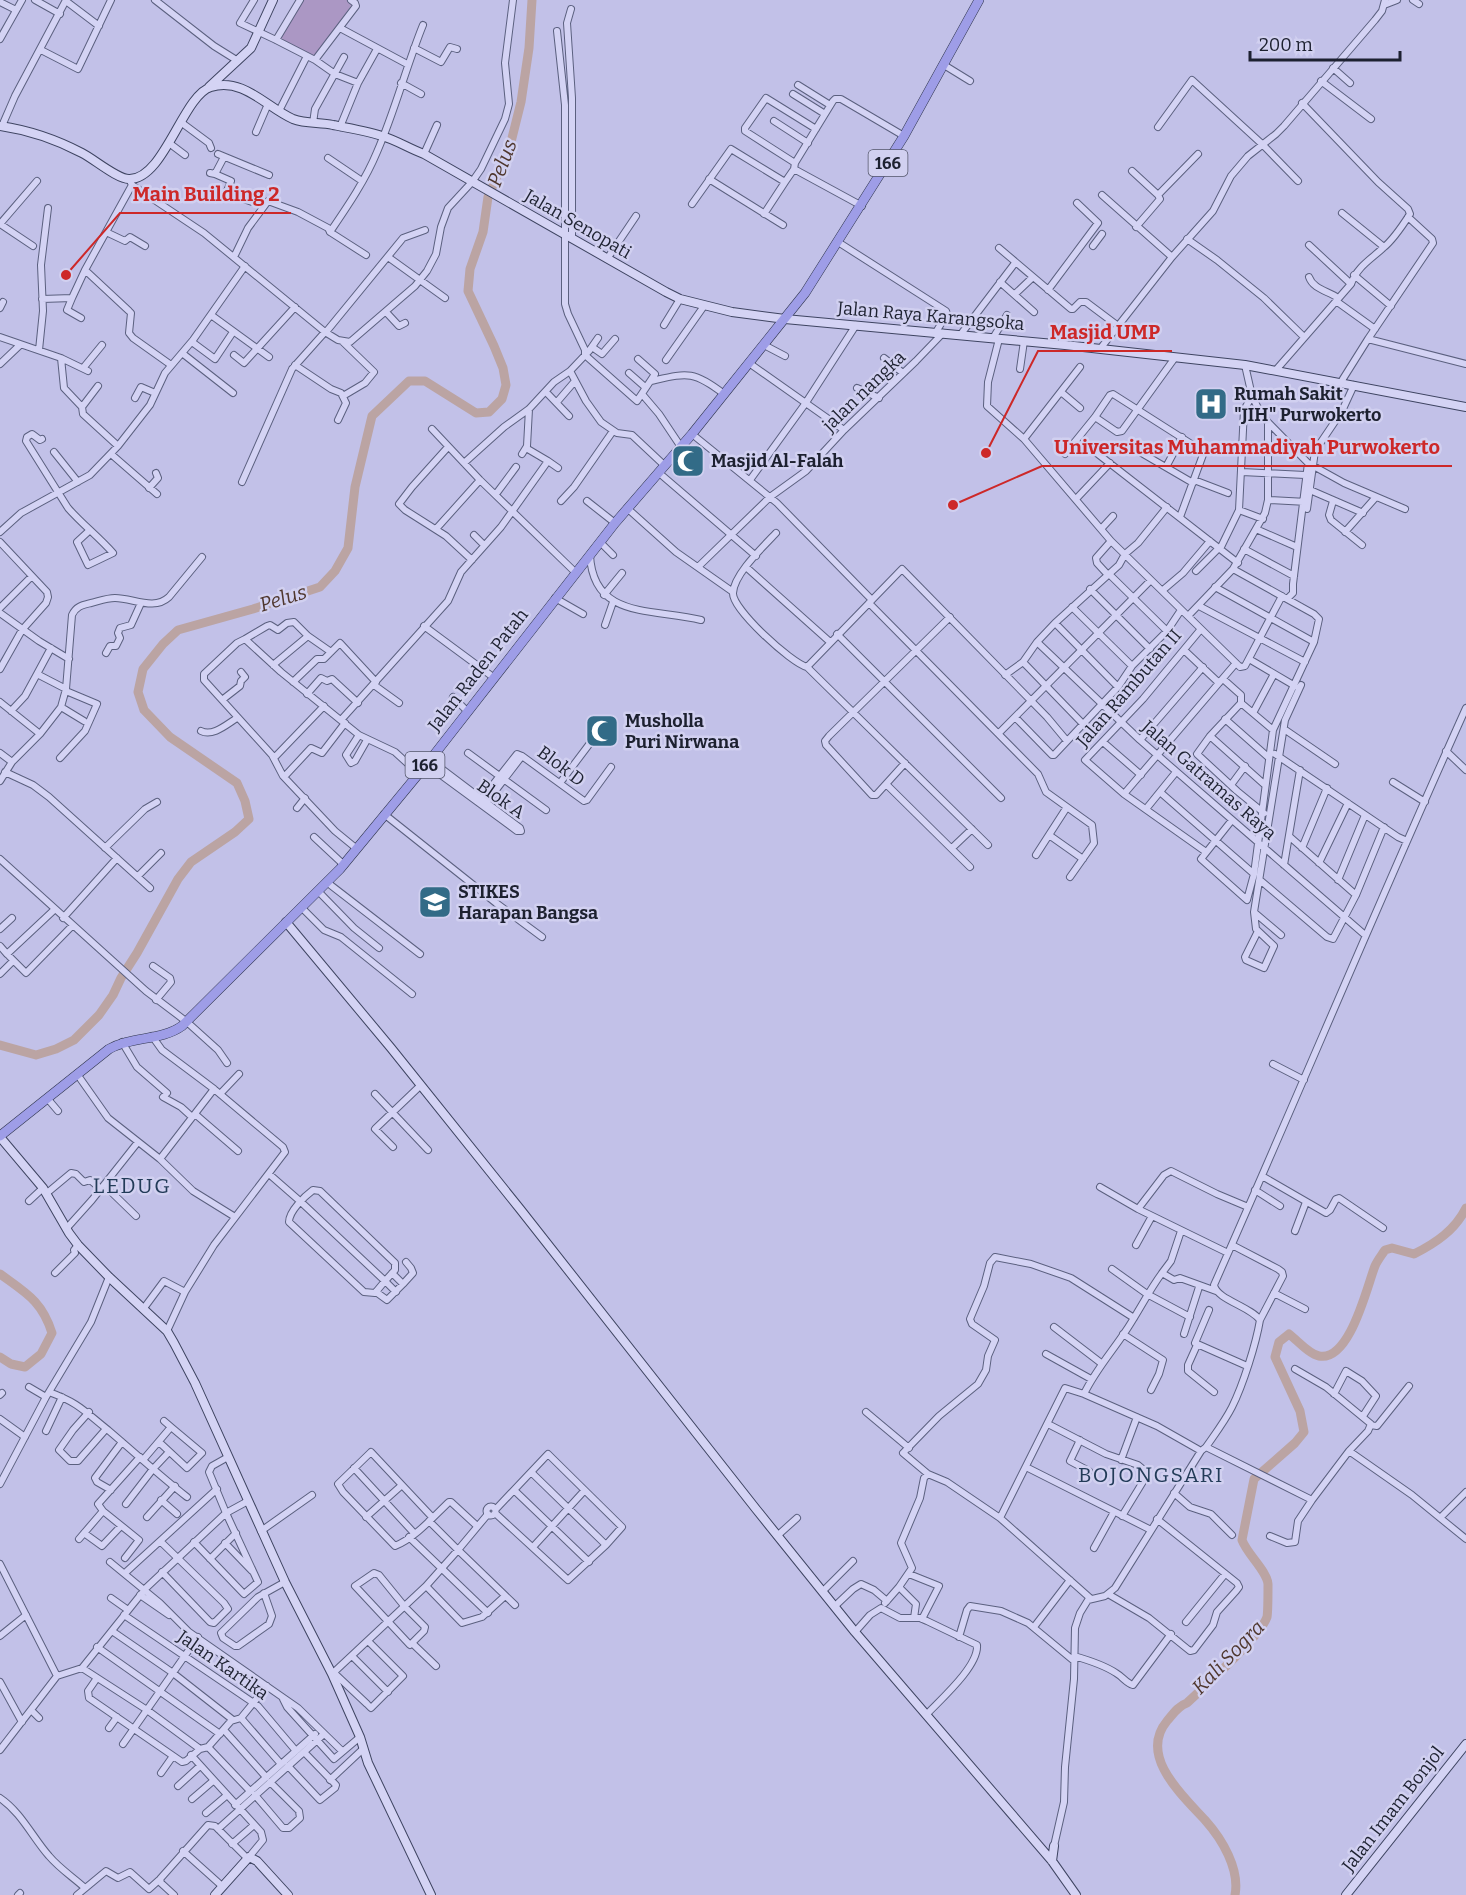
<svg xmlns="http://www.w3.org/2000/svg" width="1466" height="1895" font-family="Bitter,serif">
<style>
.green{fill:#ab97c4}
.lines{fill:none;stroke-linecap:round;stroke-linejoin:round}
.river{stroke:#bba4a3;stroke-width:9}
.street-casing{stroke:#5b607f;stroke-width:8}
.secondary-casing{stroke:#3e4461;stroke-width:10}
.primary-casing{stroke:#2f354d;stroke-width:10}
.street{stroke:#d4d3f4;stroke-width:6}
.secondary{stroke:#d4d3f4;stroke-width:8}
.primary{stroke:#9e9de7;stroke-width:9}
.labels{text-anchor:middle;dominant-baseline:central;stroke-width:5;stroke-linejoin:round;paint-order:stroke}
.shield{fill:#d1d0f0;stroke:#53566a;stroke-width:1.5}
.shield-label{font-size:16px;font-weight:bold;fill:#1d2130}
.street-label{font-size:18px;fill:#1d2130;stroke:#d1d0f0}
.poi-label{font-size:18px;font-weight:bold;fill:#1d2130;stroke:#d1d0f0;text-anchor:start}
.water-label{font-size:20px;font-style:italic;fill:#4f372e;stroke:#d1d0f0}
.quarter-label{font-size:21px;letter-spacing:1.5px;fill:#223b58;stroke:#d1d0f0}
.leader{fill:none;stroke:#cd2828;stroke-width:2}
.callout-dot{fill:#cd2828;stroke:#d1d0f0;stroke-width:2}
.callout-label{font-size:20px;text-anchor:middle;font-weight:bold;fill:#cd2828;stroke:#d1d0f0;stroke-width:5;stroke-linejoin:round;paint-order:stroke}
</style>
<rect width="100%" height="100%" fill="#c2c1e8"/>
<path class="green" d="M301,0H351L353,3L314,58L277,36Z"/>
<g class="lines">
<path class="river" d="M0,1045L36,1055L56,1049L74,1040L99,1015L113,995L121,978L137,953L178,879L191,862L235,832L249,819L245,801L237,783L170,737L144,710L138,692L143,669L163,644L178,630L253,609L320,587L335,571L348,548L355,487L372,416L409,381H425L476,413L489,412L502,399L506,385L503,368L494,346L468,291L470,269L483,232L488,197L510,146L521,102L529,48L532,0
M0,1274C26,1293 42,1301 52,1333L41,1354L25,1367L11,1364L0,1357
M1235,1895C1240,1869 1222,1839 1205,1820C1183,1796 1138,1756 1167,1721C1173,1714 1178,1706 1187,1703C1205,1686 1260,1637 1267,1617C1268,1612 1268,1590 1268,1584C1267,1571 1247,1554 1242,1540L1254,1479L1295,1443L1304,1432L1300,1411L1275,1357L1279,1342L1289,1334C1298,1341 1309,1354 1319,1356C1350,1362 1367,1286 1375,1266C1377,1261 1381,1256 1385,1250L1392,1248L1414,1254C1436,1243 1455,1230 1466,1208"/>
<defs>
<path id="street" d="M35,0L60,14
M155,0L214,46L238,61
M254,0L240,23L276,40L315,60L356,6L355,3L351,0
M1413,0L1419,4
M66,1L99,26
M0,2L16,10
M1384,5L1397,0
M571,9L567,23L572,98V239
M340,28L407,64
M557,31L565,105V304L568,314L585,350V355L637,401L655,374L638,359
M0,39L22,0
M276,40L300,0
M414,48L441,62L450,47L457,49
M41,50L78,69L111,0
M315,60L335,74L358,83
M944,65L970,81
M1333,68L1350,83
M1321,81L1371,119
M401,83L421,94
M798,85L830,105
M793,94L825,114
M279,111L307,56
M774,121L808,143
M182,123L209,143L211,148
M313,123L315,109L344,57
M2,126L15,96L66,0
M340,127L358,83L377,49
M1158,127L1192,80L1263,145L1298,181
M256,132L268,104
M169,143L185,155
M218,154L269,175
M424,154L437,125
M328,158L362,181
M795,163L745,131V128L766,98L816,129
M1132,171L1158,195
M210,173L215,174L224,157
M215,174L231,181L227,191L229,194L264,206
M129,179L132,185L204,233L325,332L338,340L350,342L415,286L427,271L436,254L441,227L448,208L472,182L481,169L505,119L509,104L505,63L513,0
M709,179L783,225
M132,185L85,270L129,311L131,313L129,333L133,338L171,365
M1102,195L1172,257
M692,204L731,149L785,182L794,169
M862,206L794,169L795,163L833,101L835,99H841L904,136
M1342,213L1384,247
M764,214L785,182
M0,224L37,181
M0,224L33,246
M1136,227L1160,199L1158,195L1198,154
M106,232L125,241L130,237L145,246
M330,232L366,255
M1187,239L1217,260L1264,298L1304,337
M838,242L946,311L947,314L936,332
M1309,245L1351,284
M1093,246L1102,234
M999,248L1071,309H1073L1080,302H1086L1118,326
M234,257L248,228L268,201L298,212L328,228L330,232C347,207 365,181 377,152C395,111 406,67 423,25
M388,257L445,298
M607,259L636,216
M1354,275L1391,306
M1309,277C1313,289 1328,291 1338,298
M1000,282L1034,312
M1048,290L1098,223L1077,203
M1015,294L1033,277
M72,298L67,310L81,318
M42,299L72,298L85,270
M1336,301L1375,329
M0,308L3,302
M386,312L399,326L405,323
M211,315L269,357
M664,325L680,299
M326,332L403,238L425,230
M961,334L1015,263
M0,337L61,358L88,371
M993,338L1007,315
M999,339L988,382L987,406L1024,439L1111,541L1240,667L1245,666L1282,596
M1368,339L1466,364
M192,342L215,359L233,332
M764,345L785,356
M592,347L602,354L615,339
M1100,349L1172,257L1213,211L1231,176L1248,156L1276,134L1284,126L1375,20L1382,11L1385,0
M39,350L43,311L41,265L48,208
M182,353L233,393
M234,355L244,363L295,307
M61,358L64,388L82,407L83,414L118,446
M884,358L903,373
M666,360L704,306
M749,363L844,430
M0,364L20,345
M295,365L331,389L341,393L346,403L338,420
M1245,365L1252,396L1262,416L1308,463L1344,483L1405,509
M84,367L102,345
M1020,369L1024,341
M1276,370L1351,284C1357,267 1370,260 1383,248C1393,240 1403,225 1410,214L1408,209L1378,182L1302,103
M570,371L586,401L601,422L617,433L632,435L664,465
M629,373L645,387
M651,381C687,373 693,370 724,394
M1341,382L1368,339L1433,243L1432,239L1408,217
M857,388L879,398
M546,392L569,416
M1061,392L1080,408
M642,394L659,414L681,447
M343,396L365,383L374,372L343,342
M135,398L141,387L155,393
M557,402L575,381
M82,407L98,386
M1095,417L1117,432L1122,431L1174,359
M432,429L480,480L575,572
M692,434L777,503L872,600
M42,439L40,440L32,434L27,437L26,441L68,508C82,524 99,537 113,553L88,565L77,542L90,530
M1024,439L1080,367
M448,447L412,487L399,504L405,510L446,536L472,560
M1133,448L1193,483
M1094,451L1238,563
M54,452L78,482
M111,454L157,494
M522,454L527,446L529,409
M1065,454L1095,417L1110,395L1113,394L1204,452L1180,517
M548,461L558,468
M464,463L504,427L529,409L554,382L570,371L589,351L598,338
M1166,467L1182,437
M658,472L756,556
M1242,472L1305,475
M750,480L805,404L856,325
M1194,480L1228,493
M242,482L292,369L325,332
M149,488L158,478L156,473
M1310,490L1363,513
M496,494L516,467
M1076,499L1110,463
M1268,500L1307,502
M561,501L574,487L613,431
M587,501L615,523
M1333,501L1329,515L1331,520L1362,545
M627,508L676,552L733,592
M1307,509L1315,451L1342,411L1354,385
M1239,510L1263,519
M436,529L480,480
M1101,529L1113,516
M1256,529L1297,547
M0,532L21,513L90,475L118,446L150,405L165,373L193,340L245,266
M1345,532L1376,497
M776,533C763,547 734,574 733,593C732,609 791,663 807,667L988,845
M474,535L484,545
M0,542L47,592L48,597L46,603L22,630L0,669
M600,542L613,555
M1220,549L1239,510L1244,410L1252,396
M1244,549L1294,576
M590,555C593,620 654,608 701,620
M699,566L770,497L806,471L844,430L916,361L943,333
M746,567L830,642
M1196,571L1219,548
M1109,574L1167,631
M1108,575L1097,563L1096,558L1111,541
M1215,587L1314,642
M1090,589L1150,649
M1163,590L1183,573L1210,541
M604,595L622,573
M555,598L583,614
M1287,599L1293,593V584L1308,463
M869,603L1038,774L1046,792L1092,825L1094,843L1070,877
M1199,606L1305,662
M1072,607L1132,666
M0,608L32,576
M0,613L39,641L69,659
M1188,616L1233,569L1265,513L1268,500V424
M950,617L829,736L825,741L826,745L872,795H876L886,784L970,867
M1055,623L1118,687
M605,625L613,602
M424,626L493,677
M1201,629L1143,699L1085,760L1124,794L1206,852
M837,634L1001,798
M245,639L267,626L270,625L278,630L287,623L294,622L308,636L331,652
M1037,642L1140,740L1365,935
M1184,650L1219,683
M106,653L110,646H116L120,638L118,633L120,628L131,625L141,603
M1249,659L1295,686
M1023,662L1083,724
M273,665L308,636
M807,667L902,569L1047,717L1067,741
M37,674L51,648
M1005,675L1023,662L1037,642L1055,623L1119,565L1125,554L1138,543L1167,507
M1223,679L1241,695V703
M293,682L317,659H324L340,643L376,682
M374,685L399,703
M307,694L321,678L327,681L332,679L358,703
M453,697L467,711
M222,700L240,686L241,681L245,677L241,672
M0,702L40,734
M61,707L84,721
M11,711L25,696L37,674L66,689
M1253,713L1274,674
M1015,717L1052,755H1054L1118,687L1132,666L1167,631L1181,610
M1225,719L1268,757
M341,720L448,601L461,572L501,527L548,461L526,448
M1284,729L1335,764
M201,731C213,737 227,724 237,718
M999,733L1151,580
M359,735L346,755L351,763L355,761L367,740
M1210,736L1265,785
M1140,740L1203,667
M1103,742L1141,775
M1446,751L1466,770
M0,753L12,762
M468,753L546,810
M1275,754L1398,837L1407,841
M522,756L584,801L587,800L611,767
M60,758L85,731L97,704L66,691
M274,758L324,706
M426,764L517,831H521L520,828L430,760
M5,772L33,785L49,797L150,888
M284,777L311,748L322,753L345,723
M0,781L12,762L40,734L61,707L66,689L72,615C76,606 83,605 91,603C99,601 107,598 115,598C133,598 154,611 169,597L202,557
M1393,782L1425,802
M560,783L603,726
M886,784L905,763
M1231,785L1245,766
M1160,792L1254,874
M1124,794L1236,663
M480,801L517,754L522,756
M486,803L522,756
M297,808L305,798
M1146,809L1176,772
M1264,813L1237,791L1197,754L1210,736L1241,703L1273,730
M384,814L496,903L542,937
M1232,820L1201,859L1247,900L1254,874L1273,730L1314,642L1319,619L1314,614L1233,569
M1049,835L1083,859
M314,837L344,865
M1290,837L1356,895
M105,848L145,809L157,802
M952,848L972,829
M1302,848L1327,788
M357,849L335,831L283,776L272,755L204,680V674L237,643L245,639L281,672L359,735L395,752L418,773
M1036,855L1067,807
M0,859L146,991L187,1022L218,1050L227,1063
M1319,863L1348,803
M1284,865L1300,770
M138,876L161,853
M1260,880L1327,937L1333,939L1356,895L1384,827
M1338,880L1365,815
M328,883L420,954
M318,891L354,928L379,948
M301,907L324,930L341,937L412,994
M1255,913L1281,935
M63,918L117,858
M0,929L12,918
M1258,931L1245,957L1246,960L1264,968L1274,946L1256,929L1254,912L1285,720L1301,685
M0,946L7,954L54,910
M7,954L26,973L72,926
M153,966L170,978L171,982L156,1000
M0,974L13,961
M152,1036L162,1050L214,1089L283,1147L285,1152L214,1245L185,1292L167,1331
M122,1042L137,1067L167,1093L163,1097L181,1107L192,1117
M1273,1064L1304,1080
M77,1074L108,1118L160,1159L193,1191L235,1217
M220,1094L239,1074
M375,1094L428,1150
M47,1098L58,1111
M195,1114L238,1151
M393,1147L375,1129L421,1085
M160,1159L214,1089
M269,1174L301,1202L385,1281L375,1293L364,1292L289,1222C289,1211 305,1196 313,1190L320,1191L395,1263V1270L385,1281L396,1292
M1262,1176L1326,1213L1330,1210L1336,1199L1339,1198L1383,1228
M104,1185L136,1216
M1100,1187L1138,1209
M1255,1190L1280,1206
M47,1193L71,1173L76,1174L84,1182L90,1180L101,1189
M29,1201L43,1188
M66,1229L92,1200L138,1142
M1295,1231L1306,1202
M1136,1245L1152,1216
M1232,1245L1278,1269L1282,1272L1283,1276L1260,1320
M1228,1253L1138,1209L1164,1175L1171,1171L1217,1194L1248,1207
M1112,1269L1147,1294L1190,1317
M55,1273L75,1253L74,1250L78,1245
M392,1273L403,1284L413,1273L411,1268L406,1262
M1162,1273L1171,1261L1181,1231
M376,1292L387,1300L403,1284
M1274,1293L1305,1309
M144,1308L164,1281L185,1292
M1209,1310L1195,1343L1247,1366
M1054,1327L1101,1363
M1123,1334L1163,1360L1159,1374L1151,1390
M1184,1334L1199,1287
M1197,1345L1188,1365V1371L1214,1392
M1046,1354L1091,1379
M1295,1369L1326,1387L1371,1424L1368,1431L1349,1451
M29,1387L46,1397
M49,1392C79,1403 84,1411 108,1430C134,1452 160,1476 187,1497
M1084,1394C1095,1371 1111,1353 1125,1332C1138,1313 1148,1292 1162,1273L1174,1280L1180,1278L1216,1291
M1334,1394L1346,1371L1362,1381L1376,1396L1363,1416
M0,1395L2,1393
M89,1412L73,1430L59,1450L70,1461H78L106,1429
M866,1412L909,1448
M0,1419L25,1437
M164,1421L171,1427
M1048,1424L1106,1454L1138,1465L1144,1470L1142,1478
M1371,1425L1377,1426L1409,1386
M46,1431L62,1397
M1080,1440L1070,1461L1089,1471
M1206,1447L1312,1500L1349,1451L1412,1495L1466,1539
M143,1460L171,1427L202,1453L187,1468L159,1442
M1121,1460L1137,1417
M1026,1467L1151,1530
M354,1468L414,1533
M531,1472L606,1545
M928,1474L903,1453L939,1416L978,1384L986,1370L988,1356L995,1340L972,1324L970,1319L984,1286L990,1263L995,1257L1031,1264L1071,1278L1134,1318
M0,1484L46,1397L91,1322L109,1277
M111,1490L97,1482L95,1478L122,1442
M515,1491L589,1562
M1174,1493L1190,1507L1211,1514L1232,1535
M161,1500L177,1514
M126,1504L153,1469L169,1452
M486.5 1511a4.5 4.5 0 1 1 9 0a4.5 4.5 0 1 1-9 0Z
M495,1513L568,1580L606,1545L622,1527L548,1454L496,1509
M1122,1516L1144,1480
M147,1517L175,1486
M366,1517L402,1485
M432,1517L371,1452L338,1484L343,1492L395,1546C415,1538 433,1517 449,1502H451L477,1526
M1000,1518L1065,1388L1084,1394L1157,1426L1201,1451
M1440,1518L1466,1492
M429,1521L458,1550L488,1514
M261,1531L312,1495
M84,1533L102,1546L121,1526
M777,1536L797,1518
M1270,1536L1287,1543L1295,1542L1298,1521L1312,1500
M409,1537L488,1613
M79,1539L103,1511
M160,1541L224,1603L228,1609L214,1623L210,1622L162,1572
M194,1542L244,1594L258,1582L226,1513L209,1472L212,1466L228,1457
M225,1543L252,1571
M533,1547L584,1491
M1094,1548L1114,1512
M125,1558L139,1540L103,1511L98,1504L140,1457
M210,1559L236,1533
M110,1562L160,1603L189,1632L298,1708L342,1751
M0,1564L57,1676
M125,1573L217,1489
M374,1573L379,1575L405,1607L425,1627L424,1631L410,1645L355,1586Z
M909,1574L939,1586L922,1619
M426,1586L462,1623L482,1617L505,1596
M823,1591L853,1561
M264,1593L272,1616L269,1624L238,1646H235L223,1638L221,1633L258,1597L285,1582
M1108,1594L1149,1618L1190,1651L1194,1650L1213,1625L1217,1612L1236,1591L1239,1587L1237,1583L1157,1519
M140,1595L169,1615
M111,1598L128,1610
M885,1603L899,1587
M835,1606L853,1589L861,1584L874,1590L887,1601
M124,1615L258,1706L296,1751
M914,1618L916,1604L899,1587L912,1568L901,1543L920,1498L924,1478L928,1474L947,1482L1000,1518L1090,1598
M1186,1622L1225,1574
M1034,1627L1070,1580
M112,1631L173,1673L233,1720
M855,1632L870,1615L881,1608L900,1618H920L927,1621L977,1645C979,1666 940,1700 926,1715
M0,1636L26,1615
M959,1637L967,1610L970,1606L1001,1611L1028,1623L1074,1661
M412,1643L436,1666
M97,1647L220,1734
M352,1656L388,1692
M1074,1656C1088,1660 1104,1665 1116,1673C1123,1677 1126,1683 1133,1685L1171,1634
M82,1668L147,1710L200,1749
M333,1672L367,1704L371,1708L403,1676L368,1641
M332,1674L426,1586L458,1550L515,1605
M97,1678L88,1691L89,1698L182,1762L186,1761L200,1749L208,1747L231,1721L241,1718L267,1686
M0,1682L22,1722
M283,1699L287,1707L334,1759L360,1737
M31,1710L39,1718
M241,1718L281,1764
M109,1728L117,1717
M224,1730L266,1777
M123,1744L198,1637
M208,1747L250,1791
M0,1750L57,1676L82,1668L146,1588L226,1513L248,1501
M191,1755L261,1832L263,1840L249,1857
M288,1766L320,1800L335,1788L336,1785L304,1752
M161,1773L173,1756
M330,1780L363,1749
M178,1786L200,1766
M255,1795L283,1828H289L300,1818L299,1811L270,1782
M0,1798C21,1812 33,1838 49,1856C60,1869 73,1877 85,1888
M192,1799L213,1781
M235,1805L315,1734
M206,1813L226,1796
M218,1829L324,1734
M232,1844L254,1825
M1054,1846L1064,1802L1065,1767L1074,1679L1075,1628L1080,1613L1088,1600L1105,1596L1115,1588L1201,1451L1206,1447C1215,1434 1225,1421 1232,1407C1243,1385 1256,1344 1260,1320C1250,1306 1217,1300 1214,1285C1299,1093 1380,899 1466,708
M183,1851L222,1886
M18,1895L20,1893
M77,1895L106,1871L118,1878L130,1872L149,1889L159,1880
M174,1895L161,1883L160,1879L208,1825L215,1826L247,1858"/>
<path id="secondary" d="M209,87L251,48L273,0
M0,126C28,130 57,140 82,153C94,159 117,179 129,179C164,180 183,95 211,87C243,77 266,107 293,119C306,124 320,122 333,125C349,128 366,131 382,136C396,140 410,149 424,154L666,292L680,299L732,312L785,319L1065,345L1245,365L1466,407
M286,922L391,1048L520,1209L756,1509L855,1632L1052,1861L1076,1895
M0,1137L43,1188L69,1233L78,1245L109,1277L167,1331L174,1343L195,1383L285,1582L332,1674L360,1737L368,1763L431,1895
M1052,1861L1054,1846
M215,1895L249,1857L257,1861L288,1895
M1346,1895L1466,1744"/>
<path id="primary" d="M0,1136L109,1049C132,1036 161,1041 182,1026L340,869L430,760L615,523L692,434L805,293L904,136L979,0"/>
</defs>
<use href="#street" class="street-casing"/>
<use href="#secondary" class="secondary-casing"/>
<use href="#primary" class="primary-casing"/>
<use href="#street" class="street"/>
<use href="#secondary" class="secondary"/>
<use href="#primary" class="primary"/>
</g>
<defs>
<symbol id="hospital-square" viewBox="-11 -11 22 22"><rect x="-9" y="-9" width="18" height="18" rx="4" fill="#326b87" stroke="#d1d0f0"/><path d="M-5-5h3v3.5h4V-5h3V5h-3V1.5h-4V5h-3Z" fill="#fff"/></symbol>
<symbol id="mosque-square" viewBox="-11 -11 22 22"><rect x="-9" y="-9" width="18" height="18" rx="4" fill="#326b87" stroke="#d1d0f0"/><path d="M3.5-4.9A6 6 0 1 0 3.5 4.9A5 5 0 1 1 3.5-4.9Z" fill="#fff"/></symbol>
<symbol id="university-square" viewBox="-11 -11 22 22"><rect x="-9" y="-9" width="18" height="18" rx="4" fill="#326b87" stroke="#d1d0f0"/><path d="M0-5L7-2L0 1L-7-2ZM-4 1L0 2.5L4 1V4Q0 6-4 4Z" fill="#fff"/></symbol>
</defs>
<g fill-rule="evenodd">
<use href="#hospital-square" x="1192" y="385" width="38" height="38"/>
<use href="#mosque-square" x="669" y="442" width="38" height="38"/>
<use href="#mosque-square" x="583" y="712" width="38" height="38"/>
<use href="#university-square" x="416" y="883" width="38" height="38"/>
</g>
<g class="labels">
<g class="shield">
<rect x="868.5" y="150" width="39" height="26" rx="4.5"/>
<rect x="405.5" y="752" width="39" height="26" rx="4.5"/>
</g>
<g class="shield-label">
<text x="888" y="163">166</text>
<text x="425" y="765">166</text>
</g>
<g class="street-label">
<text transform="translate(578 224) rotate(30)">Jalan Senopati</text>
<text transform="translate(931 316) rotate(5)">Jalan Raya Karangsoka</text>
<text transform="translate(864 391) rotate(-44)">jalan nangka</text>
<text transform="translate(478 670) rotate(-52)">Jalan Raden Patah</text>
<text transform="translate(1129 688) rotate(-49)">Jalan Rambutan II</text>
<text transform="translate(561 766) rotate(37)">Blok D</text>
<text transform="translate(1209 780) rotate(41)">Jalan Gatramas Raya</text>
<text transform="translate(501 799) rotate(35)">Blok A</text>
<text transform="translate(223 1665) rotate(35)">Jalan Kartika</text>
<text transform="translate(1393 1809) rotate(-52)">Jalan Imam Bonjol</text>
</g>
<g class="poi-label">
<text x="1234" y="394">Rumah Sakit<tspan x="1234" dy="21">"JIH" Purwokerto</tspan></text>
<text x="711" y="461">Masjid Al-Falah</text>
<text x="625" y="721">Musholla<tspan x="625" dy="21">Puri Nirwana</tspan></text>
<text x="458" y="892">STIKES<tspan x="458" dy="21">Harapan Bangsa</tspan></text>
</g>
<g class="water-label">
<text transform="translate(502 163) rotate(-69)">Pelus</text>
<text transform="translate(283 598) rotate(-17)">Pelus</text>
<text transform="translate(1228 1657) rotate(-46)">Kali Sogra</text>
</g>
<g class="quarter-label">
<text x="132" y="1186">LEDUG</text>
<text x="1151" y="1475">BOJONGSARI</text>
</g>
</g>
<path class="leader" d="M66 275L120 213H291M986 453L1038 351H1172M953 505L1042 466H1452"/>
<g class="callout-dot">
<circle cx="66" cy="275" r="6"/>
<circle cx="986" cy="453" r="6"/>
<circle cx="953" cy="505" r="6"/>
</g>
<g class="callout-label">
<text x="206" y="201">Main Building 2</text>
<text x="1105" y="339">Masjid UMP</text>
<text x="1247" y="454">Universitas Muhammadiyah Purwokerto</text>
</g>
<path d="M1250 51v9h150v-9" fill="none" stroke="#1d2130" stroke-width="3"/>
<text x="1259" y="51" font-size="18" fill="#1d2130" stroke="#d1d0f0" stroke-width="4.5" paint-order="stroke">200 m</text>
</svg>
